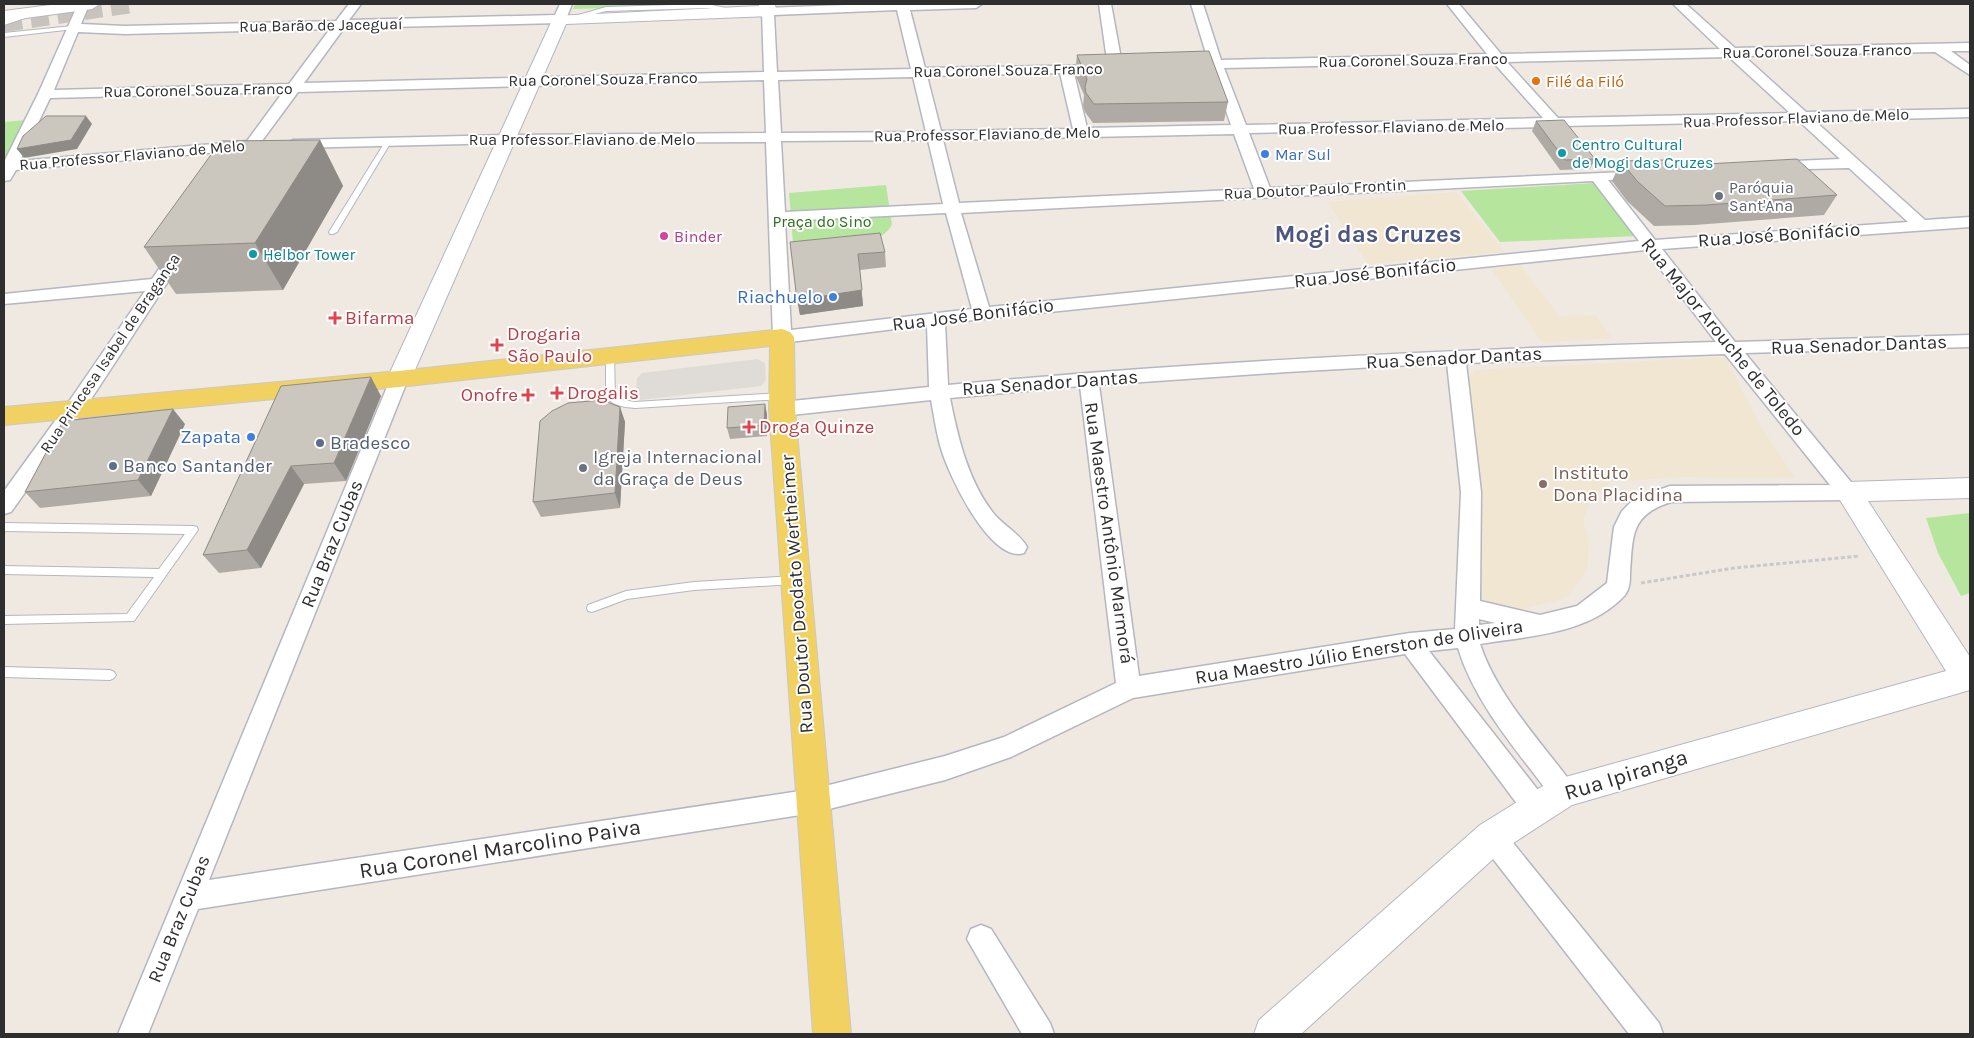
<svg xmlns="http://www.w3.org/2000/svg" width="1974" height="1038" font-family="Karla,sans-serif">
<style>
.education{fill:#f0e6d1}
.green{fill:#b6e59e}
.plaza{fill:#dfdcd8}
.lines{fill:none;stroke-linecap:round;stroke-linejoin:round}
.secondary-tunnel{stroke:#c8c4bd;stroke-width:18;stroke-dasharray:18 9;stroke-linecap:butt}
.lane-casing{stroke:#b4b7c1;stroke-width:2}
.street-casing{stroke:#b4b7c1;stroke-width:3}
.secondary-casing{stroke:#b4b7c1;stroke-width:2}
.primary-casing{stroke:#c9c9c9;stroke-width:2}
.path{stroke:#c9c9c9;stroke-width:3;stroke-dasharray:4 2.5;stroke-linecap:butt}
.lane{fill:#fff;fill-rule:evenodd}
.street{fill:#fff;fill-rule:evenodd}
.secondary{fill:#fff;fill-rule:evenodd}
.primary{fill:#f2d163;fill-rule:evenodd}
.wall{fill:#afaba4}
.shaded-wall{fill:#8e8b86}
.building{fill:#cbc7bf;stroke:#8e8b86}
.food-dot{fill:#e8710a;stroke:#fff;stroke-width:2}
.culture-dot{fill:#0f9aa8;stroke:#fff;stroke-width:2}
.shop-dot{fill:#3f7fe0;stroke:#fff;stroke-width:2}
.worship-dot{fill:#6b7280;stroke:#fff;stroke-width:2}
.hotel-dot{fill:#d1479c;stroke:#fff;stroke-width:2}
.health-dot{fill:#e0444e;stroke:#fff;stroke-width:2}
.service-dot{fill:#5c6f8a;stroke:#fff;stroke-width:2}
.education-dot{fill:#8d6e63;stroke:#fff;stroke-width:2}
.labels{text-anchor:middle;dominant-baseline:central;stroke-width:4;stroke-linejoin:round;paint-order:stroke}
.far-street-label{font-size:16px;fill:#2e2e2e;stroke:#fff}
.far-food-label{font-size:16px;fill:#c56008;stroke:#fff;text-anchor:start}
.far-culture-label{font-size:16px;fill:#0d838f;stroke:#fff;text-anchor:start}
.far-shop-label{font-size:16px;fill:#366cbe;stroke:#fff;text-anchor:start}
.far-worship-label{font-size:16px;fill:#5b616d;stroke:#fff;text-anchor:start}
.far-park-label{font-size:16px;fill:#2c6e1b;stroke:#fff}
.far-hotel-label{font-size:16px;fill:#b23c85;stroke:#fff;text-anchor:start}
.street-label{font-size:19px;fill:#2e2e2e;stroke:#fff}
.shop-label{font-size:19px;fill:#366cbe;stroke:#fff;text-anchor:end}
.health-label{font-size:19px;fill:#be3a42;stroke:#fff;text-anchor:start}
.service-label{font-size:19px;fill:#4e5e75;stroke:#fff;text-anchor:start}
.worship-label{font-size:19px;fill:#5b616d;stroke:#fff;text-anchor:start}
.education-label{font-size:19px;fill:#785e54;stroke:#fff;text-anchor:start}
.near-street-label{font-size:22px;fill:#2e2e2e;stroke:#fff}
.far-town-label{font-size:24px;font-weight:bold;fill:#4d5680;stroke:#fff}
</style>
<rect width="100%" height="100%" fill="#efe9e1"/>
<path class="education" d="M1456,192L1505,252L1368,264L1327,202Z
M1520,265L1560,317L1595,315L1612,338L1542,342L1491,269Z
M1725,357L1760,425L1795,478L1682,477L1612,482L1591,499L1583,521L1589,540L1587,570L1566,598L1506,613L1493,609L1479,600L1466,380L1475,370Z"/>
<path class="green" d="M575,4H738L573,9Z
M26,120L5,163H4V122Z
M1595,183L1637,236L1500,242L1461,191Z
M886,185L892,225C874,253 825,251 794,255L789,193Z
M1970,513V593L1961,596L1938,553L1926,518Z"/>
<path class="plaza" d="M758,359L765,363L766,380L761,386L641,400L636,394L637,378L642,373Z"/>
<g class="lines">
<path class="secondary-tunnel" d="M4,23L132,4"/>
<defs>
<path id="lane" d="M707,4L740,11L737,13L707,8L606,11L571,20L568,18L606,7Z
M29,13L32,15L31,16L4,25V21Z
M72,26L75,28L74,29L4,37V33Z
M388,140L391,142L337,232L333,234H330L329,232L385,142Z
M610,353L614,356L615,396L622,400L635,402L782,393L787,396L782,399L635,408C624,407 614,406 606,397V356Z
M4,523L193,526L197,527L198,530L134,621L4,624V616L127,614L154,577L4,574V566L159,569L185,534L4,531Z
M793,576L797,577L798,580L797,583L793,584L694,590L627,599L592,612L588,611L587,608L588,605L626,591L694,582Z
M4,667L110,670L114,672L116,675L114,678L110,680L4,677Z"/>
<path id="street" d="M78,4L89,5L81,24L125,26L336,21L349,4H361L349,20L555,15L560,4H572L566,19L560,23L344,28L304,83L764,72L762,11L764,8L872,4H982L976,8L910,10L925,68L1110,65L1112,68L1110,71L1105,72L1074,73L1087,128L1231,125L1211,68L1185,69L1178,65L1185,61L1208,60L1191,4H1203L1221,60L1487,54L1447,4H1459L1501,54L1720,49L1673,4H1686L1735,48L1970,43V51H1951L1970,65V75L1935,52L1744,56L1806,112L1970,109V117L1815,121L1925,220L1970,217V227L1662,249L1735,342L1970,335V347L1745,353L1855,487L1858,492L1855,497L1848,500L1671,502C1630,515 1633,536 1630,573C1630,581 1630,588 1625,595C1590,634 1529,636 1480,644C1497,696 1540,740 1572,784L1576,792L1572,800L1563,804L1554,800C1519,753 1475,704 1458,648L1429,651L1545,799L1549,808L1545,817L1536,820L1527,817L1405,654L1133,698L1011,757L945,780L813,813L198,909L148,1034H118L392,375L399,373L406,375L408,379L209,880L813,789L945,756L1004,737L1116,683L1080,386L950,398C958,438 968,481 994,514C1004,526 1019,533 1027,547L1024,553C990,564 947,472 940,445C936,431 934,415 931,400L782,416L775,414L772,409L775,404L782,402L929,387L927,325L782,343L776,341L773,337L766,142L508,143L293,148L286,144L293,140L508,135L766,133L764,80L298,92L245,164H235L232,161L241,150L16,170L10,180L4,181V162L38,94ZM897,10L911,69L777,72L774,15ZM330,29L289,84L54,90L78,32L125,34ZM1729,57L1790,113L1558,118L1507,62ZM1493,62L1543,118L1246,125L1224,68ZM1060,73L1073,129L941,131L927,76ZM913,77L926,132L781,133L778,80ZM283,92L247,141L20,161L50,98ZM1799,121L1840,159L1775,162L1770,164L1767,167L1770,170L1849,168L1908,222L1655,240L1608,180L1642,179L1647,177L1650,174L1647,171L1270,188L1249,133L1550,127L1556,128L1562,126ZM1234,134L1254,189L959,203L943,140ZM928,140L943,204L785,212L781,141ZM1593,181L1639,241L989,307L961,213ZM946,213L972,309L791,330L785,221ZM1646,250L1716,342C1460,349 1203,361 948,385L945,323ZM1725,354L1830,485L1670,486L1644,495L1631,502L1622,511L1614,527L1607,583L1577,606L1540,615L1480,601L1481,492L1466,363ZM1447,363L1461,492L1455,629L1410,633L1139,676L1099,385L1287,372ZM1479,619L1495,623L1479,625Z
M1099,4H1111L1120,53L1118,56H1108L1106,53Z
M180,246L186,247L188,251L82,413L11,512L4,514V491L68,403L145,291L4,304V294L152,279L174,247Z
M1492,824L1501,828L1659,1023L1663,1034H1629L1483,846L1479,837L1483,828Z
M981,925L991,929L1050,1023L1054,1034H1022L967,939L971,929Z"/>
<path id="secondary" d="M58,4H100L92,9L4,21V11Z
M759,4H775L776,11L768,16L566,24L411,379L408,385L399,387L390,385L387,379L554,16L759,6Z
M1970,478V498L1868,501L1970,657V690L1572,805L1504,849L1301,1034H1254L1259,1020L1480,825L1551,781L1946,671L1835,492L1838,485L1848,482Z"/>
<path id="primary" d="M782,329L790,332L794,337L795,409L851,1034H813L769,409L770,346L399,387L4,425V407L399,371Z"/>
</defs>
<use href="#lane" class="lane-casing"/>
<use href="#street" class="street-casing"/>
<use href="#secondary" class="secondary-casing"/>
<use href="#primary" class="primary-casing"/>
<path class="path" d="M1641,583L1734,568L1860,556"/>
<use href="#lane" class="lane"/>
<use href="#street" class="street"/>
<use href="#secondary" class="secondary"/>
<use href="#primary" class="primary"/>
</g>
<path class="wall" d="M1077,55L1228,102L1224,121L1093,123L1085,112L1083,106L1084,95L1075,74Z
M1536,121L1595,159L1590,169L1560,170L1532,131Z
M320,140L343,186L283,290L176,294L144,247Z
M1621,161L1670,166L1837,195L1824,215L1695,225L1654,226L1627,201L1612,181Z
M790,242L885,252L886,267L860,270L863,306L800,315Z
M281,386L381,396L346,481L304,484L261,568L219,573L203,555Z
M765,404L767,415V436L730,439L727,428Z
M620,407L625,422L620,508L541,517L533,502Z
M185,424L151,496L40,508L25,492Z"/>
<path class="shaded-wall" d="M86,116L92,124L77,149L24,158L17,149Z
M320,140L343,186L283,290L255,243Z
M858,254L863,306L800,315L797,300Z
M371,377L381,396L346,481L334,463Z
M765,404L767,415V436L764,425Z
M620,407L625,422L620,508L615,493Z
M173,409L185,424L151,496L138,480Z
M291,466L304,484L261,568L247,550Z"/>
<path class="building" d="M1209,51L1228,102L1094,104L1086,93L1085,87L1087,79L1077,55Z
M46,116H86L71,140L17,149L23,136Z
M1564,120L1595,159L1565,160L1536,121Z
M320,140L255,243L144,247L221,141Z
M1797,159L1837,195L1707,205L1665,206L1637,181L1621,161L1664,160L1670,166Z
M880,233L885,252L858,254L862,290L797,300L790,242Z
M371,377L334,463L291,466L247,550L203,555L281,386Z
M602,400L620,407L615,493L533,502L540,421L552,411L568,403Z
M765,404L764,425L727,428L728,407Z
M173,409L138,480L25,492L63,421Z"/>
<circle class="food-dot" cx="1536" cy="81" r="5"/>
<g class="culture-dot">
<circle cx="1562" cy="153" r="5"/>
<circle cx="253" cy="254" r="5"/>
</g>
<g class="shop-dot">
<circle cx="1265" cy="154" r="5"/>
<circle cx="833" cy="297" r="5"/>
<circle cx="251" cy="437" r="5"/>
</g>
<g class="worship-dot">
<circle cx="1719" cy="196" r="5"/>
<circle cx="583" cy="468" r="5"/>
</g>
<circle class="hotel-dot" cx="664" cy="236" r="5"/>
<g class="health-dot">
<path d="M332.5 310.5h5v5h5v5h-5v5h-5v-5h-5v-5h5z"/>
<path d="M494.5 337.5h5v5h5v5h-5v5h-5v-5h-5v-5h5z"/>
<path d="M554.5 385.5h5v5h5v5h-5v5h-5v-5h-5v-5h5z"/>
<path d="M525.5 387.5h5v5h5v5h-5v5h-5v-5h-5v-5h5z"/>
<path d="M746.5 419.5h5v5h5v5h-5v5h-5v-5h-5v-5h5z"/>
</g>
<g class="service-dot">
<circle cx="320" cy="443" r="5"/>
<circle cx="113" cy="466" r="5"/>
</g>
<circle class="education-dot" cx="1543" cy="484" r="5"/>
<g class="labels">
<g class="far-street-label">
<text transform="translate(321 25) rotate(-1)">Rua Barão de Jaceguaí</text>
<text transform="translate(1817 51) rotate(-1)">Rua Coronel Souza Franco</text>
<text transform="translate(1413 60) rotate(-1)">Rua Coronel Souza Franco</text>
<text transform="translate(1008 70) rotate(-1)">Rua Coronel Souza Franco</text>
<text transform="translate(603 79) rotate(-1)">Rua Coronel Souza Franco</text>
<text transform="translate(198 90) rotate(-1)">Rua Coronel Souza Franco</text>
<text transform="translate(1796 118) rotate(-2)">Rua Professor Flaviano de Melo</text>
<text transform="translate(1391 127) rotate(-1)">Rua Professor Flaviano de Melo</text>
<text transform="translate(987 134) rotate(-1)">Rua Professor Flaviano de Melo</text>
<text x="582" y="139">Rua Professor Flaviano de Melo</text>
<text transform="translate(132 155) rotate(-5)">Rua Professor Flaviano de Melo</text>
<text transform="translate(1315 189) rotate(-3)">Rua Doutor Paulo Frontin</text>
<text transform="translate(110 353) rotate(-56)">Rua Princesa Isabel de Bragança</text>
</g>
<g class="far-food-label">
<text x="1546" y="81">Filé da Filó</text>
</g>
<g class="far-culture-label">
<text x="1572" y="144">Centro Cultural<tspan x="1572" dy="18">de Mogi das Cruzes</tspan></text>
<text x="263" y="254">Helbor Tower</text>
</g>
<g class="far-shop-label">
<text x="1275" y="154">Mar Sul</text>
</g>
<g class="far-worship-label">
<text x="1729" y="187">Paróquia<tspan x="1729" dy="18">Sant'Ana</tspan></text>
</g>
<g class="far-park-label">
<text x="822" y="221">Praça do Sino</text>
</g>
<g class="far-hotel-label">
<text x="674" y="236">Binder</text>
</g>
<g class="street-label">
<text transform="translate(1779 235) rotate(-4)">Rua José Bonifácio</text>
<text transform="translate(1375 273) rotate(-6)">Rua José Bonifácio</text>
<text transform="translate(973 315) rotate(-7)">Rua José Bonifácio</text>
<text transform="translate(1723 337) rotate(51)">Rua Major Arouche de Toledo</text>
<text transform="translate(1859 345) rotate(-2)">Rua Senador Dantas</text>
<text transform="translate(1454 358) rotate(-3)">Rua Senador Dantas</text>
<text transform="translate(1050 383) rotate(-4)">Rua Senador Dantas</text>
<text transform="translate(1109 533) rotate(82)">Rua Maestro Antônio Marmorá</text>
<text transform="translate(332 544) rotate(-68)">Rua Braz Cubas</text>
<text transform="translate(797 594) rotate(-94)">Rua Doutor Deodato Wertheimer</text>
<text transform="translate(1359 652) rotate(-9)">Rua Maestro Júlio Enerston de Oliveira</text>
<text transform="translate(179 919) rotate(-68)">Rua Braz Cubas</text>
</g>
<g class="shop-label">
<text x="823" y="297">Riachuelo</text>
<text x="241" y="437">Zapata</text>
</g>
<g class="health-label">
<text x="345" y="318">Bifarma</text>
<text x="507" y="334">Drogaria<tspan x="507" dy="22">São Paulo</tspan></text>
<text x="567" y="393">Drogalis</text>
<text x="518" y="395" text-anchor="end">Onofre</text>
<text x="759" y="427">Droga Quinze</text>
</g>
<g class="service-label">
<text x="330" y="443">Bradesco</text>
<text x="123" y="466">Banco Santander</text>
</g>
<g class="worship-label">
<text x="593" y="457">Igreja Internacional<tspan x="593" dy="22">da Graça de Deus</tspan></text>
</g>
<g class="education-label">
<text x="1553" y="473">Instituto<tspan x="1553" dy="22">Dona Placidina</tspan></text>
</g>
<g class="near-street-label">
<text transform="translate(1626 775) rotate(-17)">Rua Ipiranga</text>
<text transform="translate(500 849) rotate(-9)">Rua Coronel Marcolino Paiva</text>
</g>
<g class="far-town-label">
<text x="1368" y="234">Mogi das Cruzes</text>
</g>
</g>
<rect width="1974" height="1038" fill="none" stroke="#2e2e2e" stroke-width="10"/>
</svg>
